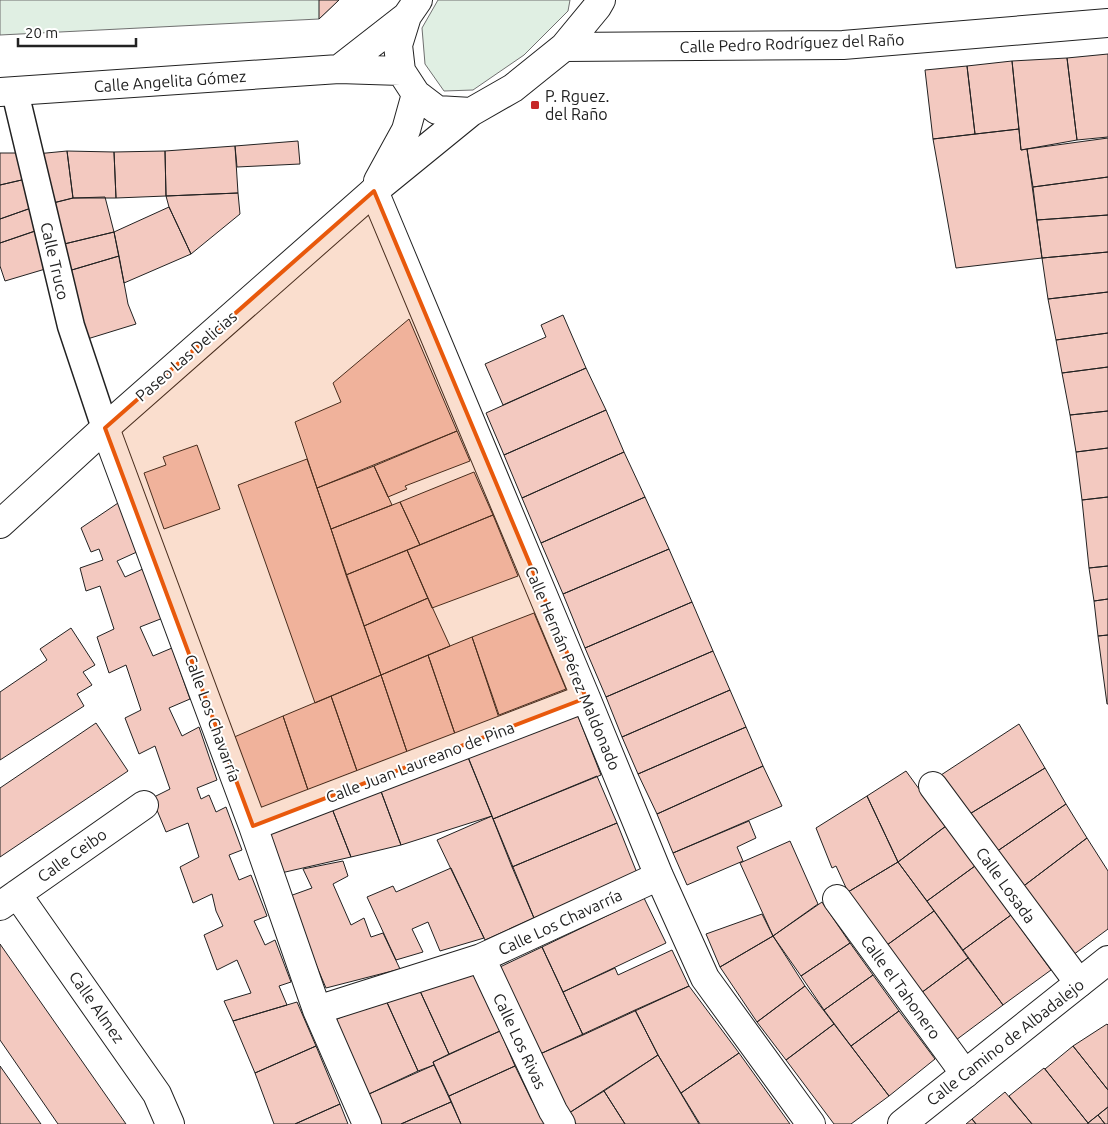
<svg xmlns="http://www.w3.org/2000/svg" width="1108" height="1124" font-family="Ubuntu,sans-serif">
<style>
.green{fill:#e0efe3;stroke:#6f6f6f}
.building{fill:#f3c9c0;stroke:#222}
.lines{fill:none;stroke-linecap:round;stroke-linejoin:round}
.pedestrian-casing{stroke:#222;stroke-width:29}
.minor-casing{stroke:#222;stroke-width:30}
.tertiary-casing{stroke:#222;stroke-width:30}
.pedestrian{stroke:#fff;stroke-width:26}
.minor{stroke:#fff;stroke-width:28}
.tertiary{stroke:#fff;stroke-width:28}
.marked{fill:#e8590c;fill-opacity:0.2;stroke:#e8590c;stroke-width:4;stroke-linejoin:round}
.poi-dot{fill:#c62828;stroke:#fff;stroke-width:2}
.labels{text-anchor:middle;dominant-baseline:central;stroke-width:4;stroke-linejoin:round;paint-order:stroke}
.street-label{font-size:16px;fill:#222;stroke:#fff}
.poi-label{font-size:16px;fill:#222;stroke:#fff;text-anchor:start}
</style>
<rect width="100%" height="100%" fill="#fff"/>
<path class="green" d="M0,0H339L319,19L0,35Z
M438,0H570L568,11L524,55L473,90L444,91L425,64L422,28Z"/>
<path class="building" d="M319,0H339L319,19Z
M1108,54V137L1077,140L1067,58Z
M1067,58L1077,140L1021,150L1012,61Z
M1012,61L1019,129L975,134L967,66Z
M967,66L975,134L933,139L925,70Z
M1019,129L1021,150L1027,149L1042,258L956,268L933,139Z
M1108,138V177L1033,187L1027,149Z
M298,141L300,164L237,167L235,146Z
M235,146L238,193L166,196L165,151Z
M67,151L114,152L116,198H73Z
M67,151L73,198L49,204L36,154Z
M165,151L166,196L116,198L114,152Z
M0,153H18L26,179L0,185Z
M1108,177V215L1037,220L1033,187Z
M26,179L34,207L0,219V185Z
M238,193L240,214L191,254L169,207L166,196Z
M105,197L114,232L60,245L49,204L73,198Z
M34,207L41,229L0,243V219Z
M169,207L191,254L124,283L114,232Z
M1108,215V252L1042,258L1037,220Z
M41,229L52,267L5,281L0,266V243Z
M114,232L119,256L65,272L60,245Z
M1108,252V292L1048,299L1042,258Z
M119,256L128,304L136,324L84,340L65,272Z
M1108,292V333L1056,340L1048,299Z
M563,315L586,368L503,405L485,364L546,337L541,325Z
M409,319L457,431L317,488L295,422L341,402L333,383Z
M1108,333V367L1062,373L1056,340Z
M1108,367V411L1070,415L1062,373Z
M586,368L606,410L504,455L486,413Z
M606,410L624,452L522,498L504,455Z
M1108,411V448L1076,452L1070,415Z
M457,431L470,461L405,486L407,489L388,497L374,466Z
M197,445L220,509L164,529L144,473L166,465L163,457Z
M1108,448V497L1082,500L1076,452Z
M624,452L645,497L541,543L522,498Z
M307,459L381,675L315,703L238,485Z
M374,466L392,505L331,529L317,488Z
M474,472L493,515L420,545L400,502Z
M645,497L669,549L563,594L541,543Z
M1108,497V566L1089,568L1082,500Z
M121,501L139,551L117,561L125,577L145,568L163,618L140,627L153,656L172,648L190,699L169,708L182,736L199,727L217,780L197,788L201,799L209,795L216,812L226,807L242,850L229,855L239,880L251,875L267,916L254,921L265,945L275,940L291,982L279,986L287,1005L233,1021L224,1001L251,993L237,960L217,970L204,935L223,926L216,911L212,894L193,903L180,867L199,857L188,823L166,832L152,798L170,789L155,746L139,754L125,718L141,710L126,665L109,673L97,637L114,629L100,586L86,591L80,568L103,560L99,549L91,552L81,528Z
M400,502L420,545L346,575L331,529Z
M493,515L518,576L432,608L407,550Z
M669,549L692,602L585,648L563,594Z
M407,550L428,598L364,626L346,575Z
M1108,566V599L1094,601L1089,568Z
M428,598L450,646L381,675L364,626Z
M1108,599V635L1098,636L1094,601Z
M692,602L713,651L606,697L585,648Z
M534,613L566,689L499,715L472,637Z
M71,628L95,665L83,672L92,685L77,694L84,706L0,760V692L47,660L40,649Z
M1108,635V704H1107L1098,636Z
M472,637L499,718L455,734L428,655Z
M713,651L730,690L622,737L606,697Z
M428,655L455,734L407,752L381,675Z
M381,675L407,752L357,771L331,696Z
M730,690L746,727L638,774L622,737Z
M331,696L357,771L308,790L283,716Z
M576,711L601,775L493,819L467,755Z
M283,716L308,790L258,811L232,738Z
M96,723L128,771L0,857V788Z
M1019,724L1045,768L968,815L941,775Z
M746,727L763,766L657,814L638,774Z
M466,752L492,816L401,845L379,786Z
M763,766L782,806L673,853L657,814Z
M1045,768L1066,804L996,852L968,815Z
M906,771L946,826L898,862L867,796Z
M597,776L617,823L512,867L493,819Z
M379,786L401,845L351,857L331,806Z
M867,796L898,862L848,892L836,866L832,868L816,828Z
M1066,804L1087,838L1021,888L996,852Z
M331,806L351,857L281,873L265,831Z
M492,816L534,918L485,940L437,840Z
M749,821L756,838L737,847L743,861L687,885L673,853Z
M617,823L637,873L534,918L512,867Z
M946,826L975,866L927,901L898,862Z
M1087,838L1108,871V929L1073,955L1021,888Z
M790,841L818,904L773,936L740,863Z
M343,861L348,876L333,884L351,925L364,918L371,937L383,933L400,969L326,988L287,897L312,888L303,869Z
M898,862L934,911L887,945L848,892Z
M975,866L1011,915L963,950L927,901Z
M451,868L484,938L440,951L428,922L412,929L423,952L396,960L367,897L393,886L396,892Z
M644,898L666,943L563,992L542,947Z
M822,902L850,943L801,976L773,936Z
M934,911L968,958L921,993L887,945Z
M762,914L773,936L720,967L706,934Z
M1011,915L1051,970L1003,1005L963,950Z
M773,936L805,986L757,1022L720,967Z
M850,943L873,975L824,1010L801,976Z
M0,944L126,1124H58L0,1040Z
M542,947L583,1035L540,1054L500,967Z
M672,950L689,986L583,1035L563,992L615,968L618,975Z
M968,958L1003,1005L956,1040L921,993Z
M473,974L500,1031L449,1054L420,991Z
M873,975L899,1011L851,1046L824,1010Z
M689,986L739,1053L681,1093L658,1055L635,1010Z
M805,986L834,1024L786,1060L757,1022Z
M420,991L449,1054L433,1062L434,1065L418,1071L385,998Z
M385,998L418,1071L369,1094L335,1020Z
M297,1002L316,1046L255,1073L233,1021Z
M635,1010L658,1055L569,1113L540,1054Z
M899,1011L935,1059L889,1096L851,1046Z
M834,1024L889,1096L851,1124H834L786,1060Z
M1107,1024L1108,1025V1090L1073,1046Z
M500,1031L515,1066L449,1096L433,1062Z
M316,1046L340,1104L295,1124H274L255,1073Z
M1073,1046L1108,1090V1107L1088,1123L1045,1069Z
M739,1053L790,1124H700L681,1093Z
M658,1055L699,1124H625L604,1091Z
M434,1065L451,1102L401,1124H382L369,1094Z
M0,1066L41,1124H0Z
M515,1066L531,1099L545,1124H461L449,1096Z
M1044,1068L1088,1123V1124H1032L1009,1096Z
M604,1091L625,1124H576L569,1113Z
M1005,1092L1032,1124H976L972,1119Z
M451,1102L461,1124H401Z
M340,1104L348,1124H295Z
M1108,1107V1124H1105L1098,1115Z
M1098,1115L1105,1124H1088V1123Z
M972,1119L976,1124H966Z"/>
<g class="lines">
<defs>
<path id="pedestrian" d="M15,92L71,326L105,428"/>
<path id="minor" d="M374,191L586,698L659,876L705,978L811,1124
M105,428L253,826L317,1010L367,1124
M933,786L1079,983
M253,826L586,698
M17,894L157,1094L170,1124
M837,899L965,1074
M0,906L144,805
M481,958L553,1111L561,1124
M317,1010L481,958L659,876"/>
<path id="tertiary" d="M418,0L407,16L398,45L401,71L416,94L437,110L471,112
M564,47L843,45L1108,23
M339,69L407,16
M0,92L339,69L401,71
M378,181L406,130L416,94
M0,524L105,428L374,191L471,112L513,88L564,47L597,7L601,0
M902,1124L1108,960"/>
</defs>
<use href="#pedestrian" class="pedestrian-casing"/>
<use href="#minor" class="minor-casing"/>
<use href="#tertiary" class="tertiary-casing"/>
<use href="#pedestrian" class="pedestrian"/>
<use href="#minor" class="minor"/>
<use href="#tertiary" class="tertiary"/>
</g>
<path class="marked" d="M374,191L586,698L253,826L105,428Z"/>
<rect class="poi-dot" x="530" y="100" width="10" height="10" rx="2.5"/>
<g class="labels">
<g class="street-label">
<text transform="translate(792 43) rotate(-2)">Calle Pedro Rodríguez del Raño</text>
<text transform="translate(170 81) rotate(-4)">Calle Angelita Gómez</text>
<text transform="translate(55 261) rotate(77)">Calle Truco</text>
<text transform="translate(186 356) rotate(-41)">Paseo Las Delicias</text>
<text transform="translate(573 668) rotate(67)">Calle Hernán Pérez Maldonado</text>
<text transform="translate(213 718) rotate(70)">Calle Los Chavarría</text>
<text transform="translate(420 762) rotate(-21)">Calle Juan Laureano de Pina</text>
<text transform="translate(72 855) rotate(-35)">Calle Ceibo</text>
<text transform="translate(1006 885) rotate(54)">Calle Losada</text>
<text transform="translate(560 922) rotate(-25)">Calle Los Chavarría</text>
<text transform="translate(901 987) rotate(54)">Calle el Tahonero</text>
<text transform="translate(97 1007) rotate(55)">Calle Almez</text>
<text transform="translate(520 1041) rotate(65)">Calle Los Rivas</text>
<text transform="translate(1005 1042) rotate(-38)">Calle Camino de Albadalejo</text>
</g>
<g class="poi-label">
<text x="545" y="96">P. Rguez.<tspan x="545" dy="18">del Raño</tspan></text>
</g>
</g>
<path d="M18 38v8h118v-8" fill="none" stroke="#222222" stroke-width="2.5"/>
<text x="25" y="38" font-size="15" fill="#222222" stroke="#ffffff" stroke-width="4" paint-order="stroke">20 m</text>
</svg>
